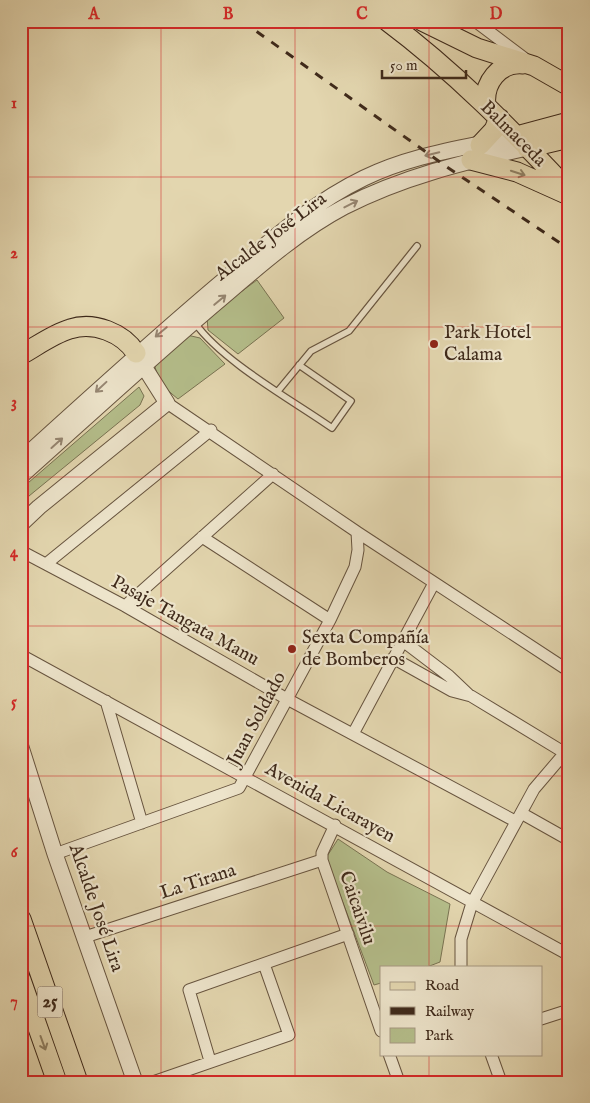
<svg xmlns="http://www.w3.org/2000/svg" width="590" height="1103" font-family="'IM FELL English',serif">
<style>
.green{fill:#b4bd8a;stroke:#797352}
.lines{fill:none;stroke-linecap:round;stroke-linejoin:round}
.service-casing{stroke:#67543f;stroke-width:8}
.minor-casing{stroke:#67543f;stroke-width:13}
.tertiary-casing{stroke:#67543f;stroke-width:17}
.primary-casing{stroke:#3e291a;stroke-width:21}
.trunk-casing{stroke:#3e291a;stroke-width:21}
.service{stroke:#ede4cb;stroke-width:5.5}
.minor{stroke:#ede4cb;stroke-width:11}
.tertiary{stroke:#ede4cb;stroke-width:15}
.primary{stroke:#e3d6af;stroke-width:19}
.trunk{stroke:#e3d6af;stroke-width:19}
.rail{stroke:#3e291a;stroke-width:3;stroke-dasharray:9 9;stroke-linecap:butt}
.oneway{stroke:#968672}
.oneway2{stroke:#908064}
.grid{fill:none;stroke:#d62828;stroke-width:1;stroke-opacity:0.55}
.poi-dot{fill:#8f2418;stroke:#ede4cb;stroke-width:2}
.labels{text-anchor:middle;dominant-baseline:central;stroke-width:4.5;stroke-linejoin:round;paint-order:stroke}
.shield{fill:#ede4cb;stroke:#72614f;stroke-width:1}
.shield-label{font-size:18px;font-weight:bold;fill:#3e291a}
.street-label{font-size:19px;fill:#3e291a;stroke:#ede4cb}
.poi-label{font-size:19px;fill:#3e291a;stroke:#ede4cb;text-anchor:start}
.neatline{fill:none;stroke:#d62828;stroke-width:2}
.grid-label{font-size:16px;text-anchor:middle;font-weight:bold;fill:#d62828}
</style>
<rect width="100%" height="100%" fill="#e3d6af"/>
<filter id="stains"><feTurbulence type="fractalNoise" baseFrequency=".004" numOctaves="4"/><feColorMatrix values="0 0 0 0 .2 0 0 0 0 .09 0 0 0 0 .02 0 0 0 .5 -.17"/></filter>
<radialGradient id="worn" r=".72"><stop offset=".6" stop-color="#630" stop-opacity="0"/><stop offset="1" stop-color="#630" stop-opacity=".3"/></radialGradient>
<path class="green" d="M257,280L284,318L238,354L208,330L207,317Z
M187,335L200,338L225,364L178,399C164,388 157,379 154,362Z
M139,387L144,396L140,405L29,496L21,506V489Z
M338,839L387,872L450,904L440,962L427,967H381V983L374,985L326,858Z"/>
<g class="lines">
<defs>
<path id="service" d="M195,323C223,362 292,400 332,428L351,401L299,365
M278,391L311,351L349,331L417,246"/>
<path id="minor" d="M475,21L524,58
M357,532L569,671
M202,537L330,620
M21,551L125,606L287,699L515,821
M46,564L211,430
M125,606L273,474
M403,641L449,676L469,695
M21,655L569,955
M393,658L452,691L471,696L565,753
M106,701L142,823
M353,734L434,583
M521,813L569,840
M335,825L322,853V860L381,1031
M55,854L239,788L330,620L355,567L358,550L357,532L167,403
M85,937L322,860
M461,967V939L472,903L534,789L569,748
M541,1019L569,1010
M389,1054L399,1082
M491,1054L501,1082
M210,1061L189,990L348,934
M153,1082L289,1035L264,964"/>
<path id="tertiary" d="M21,460C88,399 155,338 224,280C268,243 312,203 364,178C413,154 465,148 517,136
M21,476C86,418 150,359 217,302C257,268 297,232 344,207C402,177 464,162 527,148
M21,524L39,507L167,403L138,357
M21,747L55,854L135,1082"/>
<path id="primary" d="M387,21C454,71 512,130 569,191
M422,21L477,48L534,66L569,86
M486,106C483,83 499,62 523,64
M517,136L569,122
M480,145L494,130L499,118
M527,148L569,138
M471,160L517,172L566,194"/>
<path id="trunk" d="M21,355C37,346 53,334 70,329C94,321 123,333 136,353
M21,919L78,1082
M21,980L57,1082"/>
</defs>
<use href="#service" class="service-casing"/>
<use href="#minor" class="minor-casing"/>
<use href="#tertiary" class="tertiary-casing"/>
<use href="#primary" class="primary-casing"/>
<use href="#trunk" class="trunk-casing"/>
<use href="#service" class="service"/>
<use href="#minor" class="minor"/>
<use href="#tertiary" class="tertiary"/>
<use href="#primary" class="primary"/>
<use href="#trunk" class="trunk"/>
<path class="rail" d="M242,21L447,167L569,249"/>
</g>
<defs><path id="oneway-shaft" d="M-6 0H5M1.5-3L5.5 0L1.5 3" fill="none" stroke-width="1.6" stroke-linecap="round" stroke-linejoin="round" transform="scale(1.25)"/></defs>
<g class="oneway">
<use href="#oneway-shaft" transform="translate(432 154) rotate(166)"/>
<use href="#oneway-shaft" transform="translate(351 204) rotate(-27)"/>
<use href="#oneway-shaft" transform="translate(220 300) rotate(-40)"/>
<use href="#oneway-shaft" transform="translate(161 332) rotate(140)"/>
<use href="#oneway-shaft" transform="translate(101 387) rotate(137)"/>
<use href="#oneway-shaft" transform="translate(57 443) rotate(-42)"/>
</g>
<g class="oneway2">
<use href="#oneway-shaft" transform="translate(518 173) rotate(18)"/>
<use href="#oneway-shaft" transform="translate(43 1043) rotate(70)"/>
</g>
<path class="grid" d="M161,21V1082M295,21V1082M429,21V967M21,177H569M21,327H569M21,477H569M21,626H569M21,776H569M21,926H569M429,1054V1082"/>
<g class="poi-dot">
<circle cx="434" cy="344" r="5"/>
<circle cx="292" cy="649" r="5"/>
</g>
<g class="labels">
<rect class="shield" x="37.5" y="986.5" width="25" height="31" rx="4"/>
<g class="shield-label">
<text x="50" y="1002">25</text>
</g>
<g class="street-label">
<text transform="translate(513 134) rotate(45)">Balmaceda</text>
<text transform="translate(271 237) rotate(-37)">Alcalde José Lira</text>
<text transform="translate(185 621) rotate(29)">Pasaje Tangata Manu</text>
<text transform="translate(257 719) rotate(-62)">Juan Soldado</text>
<text transform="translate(330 803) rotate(29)">Avenida Licarayen</text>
<text transform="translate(198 882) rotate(-18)">La Tirana</text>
<text transform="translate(96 908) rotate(71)">Alcalde José Lira</text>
<text transform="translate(357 908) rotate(71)">Caicaivilu</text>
</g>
<g class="poi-label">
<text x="444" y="333">Park Hotel<tspan x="444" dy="22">Calama</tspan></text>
<text x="302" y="638">Sexta Compañía<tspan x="302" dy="22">de Bomberos</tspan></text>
</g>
</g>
<rect width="590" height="1103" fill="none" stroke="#e3d6af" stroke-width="55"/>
<rect x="380" y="966" width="162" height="90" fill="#ede4cb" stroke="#a79984"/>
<rect x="390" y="982" width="25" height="8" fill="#e3d6af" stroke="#a79984"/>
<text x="425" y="990" font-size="15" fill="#3e291a">Road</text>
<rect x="390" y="1007" width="25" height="8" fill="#3e291a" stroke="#a79984"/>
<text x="425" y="1016" font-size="15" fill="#3e291a">Railway</text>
<rect x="390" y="1028" width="25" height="15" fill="#b4bd8a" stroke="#a79984"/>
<text x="425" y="1040" font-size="15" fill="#3e291a">Park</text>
<path d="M382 70v8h84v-8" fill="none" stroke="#3e291a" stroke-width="2.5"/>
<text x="390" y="70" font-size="15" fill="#3e291a" stroke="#ede4cb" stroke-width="4" paint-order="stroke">50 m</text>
<rect x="28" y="28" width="534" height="1048" class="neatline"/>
<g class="grid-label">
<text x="94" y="19">A</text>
<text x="228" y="19">B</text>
<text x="362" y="19">C</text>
<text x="496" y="19">D</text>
<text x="14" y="108">1</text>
<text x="14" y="258">2</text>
<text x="14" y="407">3</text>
<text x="14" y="557">4</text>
<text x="14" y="707">5</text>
<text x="14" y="857">6</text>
<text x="14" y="1006">7</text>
</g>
<rect width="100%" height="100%" filter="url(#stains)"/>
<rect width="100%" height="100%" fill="url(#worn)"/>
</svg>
